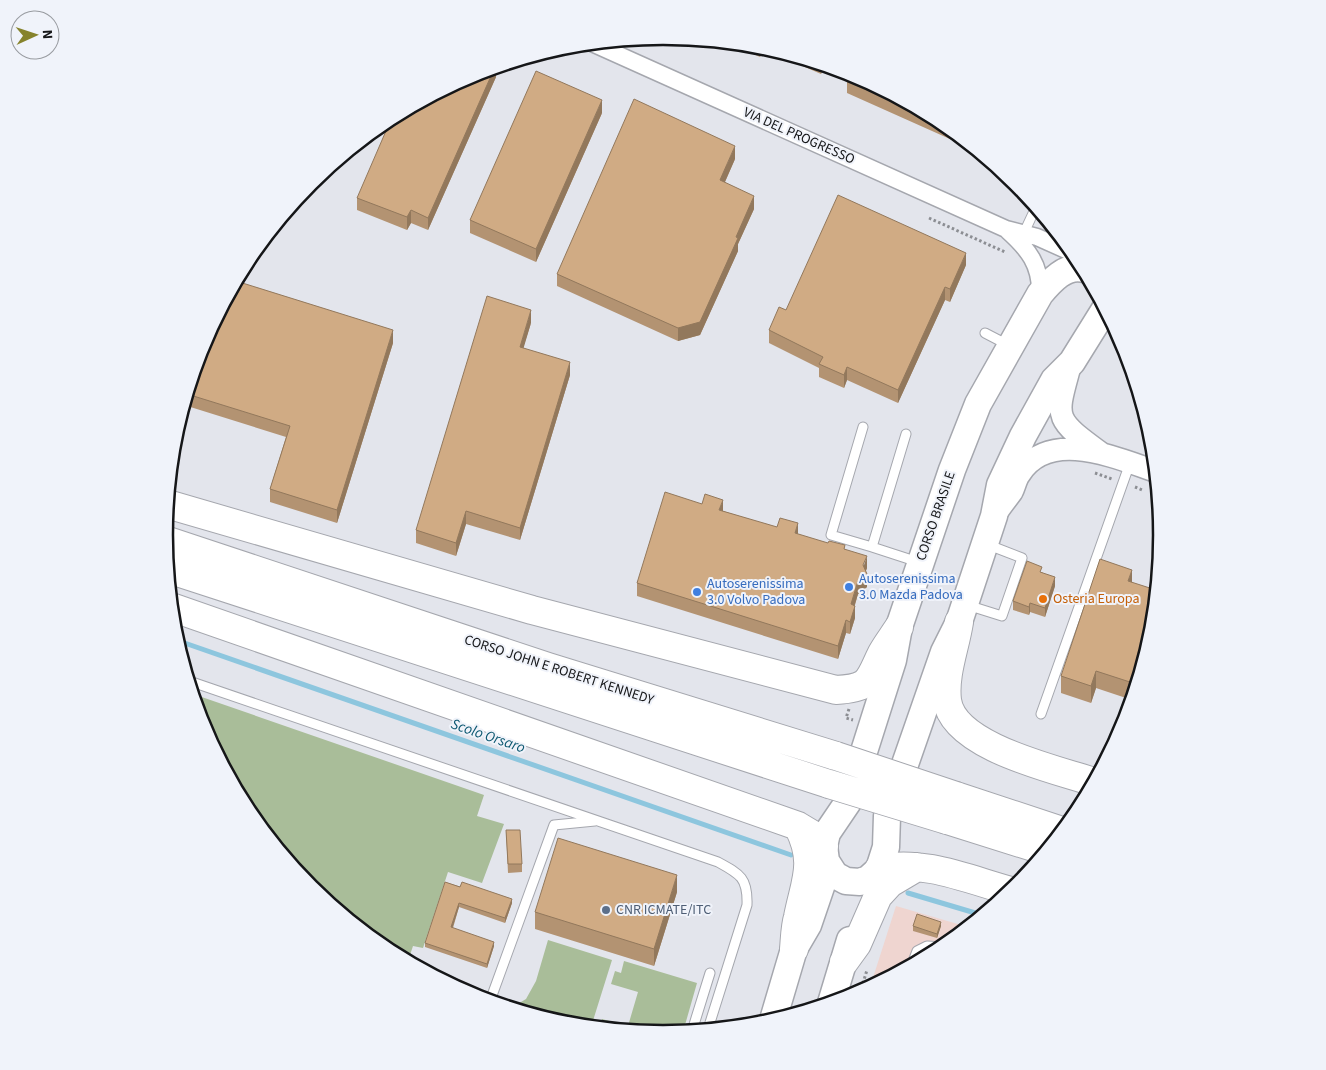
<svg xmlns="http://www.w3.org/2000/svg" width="1326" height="1070" font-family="'Source Sans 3',sans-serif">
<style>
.commercial{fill:#efd5d0}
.green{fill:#a9bd99}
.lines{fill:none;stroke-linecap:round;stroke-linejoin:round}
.stream{stroke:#8dc6de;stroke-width:5}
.service-casing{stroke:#a5a7ae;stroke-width:11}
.minor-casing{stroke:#a5a7ae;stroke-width:19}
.tertiary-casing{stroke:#a5a7ae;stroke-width:24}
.primary-casing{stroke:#a5a7ae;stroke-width:29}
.trunk-casing{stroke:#a5a7ae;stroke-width:30}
.path{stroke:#8c8e93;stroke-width:3;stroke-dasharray:2.5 2.5;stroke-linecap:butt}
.service{stroke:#fff;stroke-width:9}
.minor{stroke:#fff;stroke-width:16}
.tertiary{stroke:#fff;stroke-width:21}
.primary{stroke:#fff;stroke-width:26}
.trunk{stroke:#fff;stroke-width:28}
.trunk-bridge-casing{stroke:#a5a7ae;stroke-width:30;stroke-linecap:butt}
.trunk-bridge{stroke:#fff;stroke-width:28}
.wall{fill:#b39372}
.shaded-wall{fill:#92785c}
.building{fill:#d0ab84;stroke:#92785c}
.shop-dot{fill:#3f7fe0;stroke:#f0f3fa;stroke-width:2}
.food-dot{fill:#e8710a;stroke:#f0f3fa;stroke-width:2}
.service-dot{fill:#5c6f8a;stroke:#f0f3fa;stroke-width:2}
.labels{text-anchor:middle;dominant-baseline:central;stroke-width:4;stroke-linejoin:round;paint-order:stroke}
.street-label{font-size:14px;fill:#151618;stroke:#f0f3fa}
.shop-label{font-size:14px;fill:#366cbe;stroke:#f0f3fa;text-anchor:start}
.food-label{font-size:14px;fill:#c56008;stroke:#f0f3fa;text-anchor:start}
.service-label{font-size:14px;fill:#4e5e75;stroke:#f0f3fa;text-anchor:start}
.water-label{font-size:15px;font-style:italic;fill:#0b5770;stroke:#f0f3fa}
.rim{fill:none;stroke:#151618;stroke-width:2.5}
</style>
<rect width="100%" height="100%" fill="#e3e5ec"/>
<path class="commercial" d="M896,906L968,927L940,950L870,987Z"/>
<path class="green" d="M193,694L484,795L477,816L504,824L482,883L448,872L423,948L413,946L408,961C313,910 224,797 193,694Z
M548,940L612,960L591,1027L565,1024L511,1008L526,999L536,981Z
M624,961L697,983L683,1032L663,1034L599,1027L602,1019L628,1026L638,992L611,984L615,971L621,973Z"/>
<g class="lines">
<path class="stream" d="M176,640L791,855
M908,893L982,915"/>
<defs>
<path id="service" d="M1022,237L1036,207
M985,333L1010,346
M863,427L831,535L872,547
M906,434L872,547L918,562
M967,605L1002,616L1022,558L986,544
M189,681L718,862C740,874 748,878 747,905L708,1029
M1041,714L1130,463
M912,964L917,951L927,946L944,947
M490,1001L554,825L595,821
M692,1031L710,973"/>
<path id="minor" d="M592,43L1006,229L1037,237L1075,254
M1008,231C1028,249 1041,265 1040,294"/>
<path id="tertiary" d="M1071,363C1056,419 1052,417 1101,453
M996,514C1001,506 1007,499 1012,492C1015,486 1016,479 1020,474C1049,428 1116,458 1155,471"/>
<path id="primary" d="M826,861L835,875L846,881L860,882L868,879L879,869L886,847L887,816L944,652L959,622L994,516L1000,485L1023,436L1054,380L1072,362L1105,309
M831,1003L850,940
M773,1020L794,949L808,925L823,881L826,861L824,846L827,833L848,802L893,660L899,627L952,470L978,404L1040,294C1051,281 1066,264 1084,269"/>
<path id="trunk" d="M167,504L532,610L836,690C871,688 868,681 882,653C887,644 894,635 899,627
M165,540L548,667L836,756
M168,569L829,784
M171,607L798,826L818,838L824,846
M959,622C955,648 944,674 947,700C953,747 1055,769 1094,782
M956,796L1062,831
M947,820L1046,851
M879,869C923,859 970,880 1011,891
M794,949C795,938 795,927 798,917C805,881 817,863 798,826
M844,962L857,944L878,896L890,883L917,867"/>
</defs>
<use href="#service" class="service-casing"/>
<use href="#minor" class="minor-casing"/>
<use href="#tertiary" class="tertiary-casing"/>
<use href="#primary" class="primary-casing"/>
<use href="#trunk" class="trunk-casing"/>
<path class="path" d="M929,218L1005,252
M1095,473L1112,479
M1135,487L1142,490
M849,709L846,718L853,720
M860,993L867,970"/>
<use href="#service" class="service"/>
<use href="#minor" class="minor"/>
<use href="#tertiary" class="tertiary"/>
<use href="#primary" class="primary"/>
<use href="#trunk" class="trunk"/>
<defs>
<path id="trunk-bridge" d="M836,756L956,796
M829,784L947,820"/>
</defs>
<use href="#trunk-bridge" class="trunk-bridge-casing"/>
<use href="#trunk-bridge" class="trunk-bridge"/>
</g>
<path class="wall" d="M728,43L761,46L760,57Z
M777,51L828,66L825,72L822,71L821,74L798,64V60Z
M496,67V77L428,230L411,223L407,230L357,210V198Z
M847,80L940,120L979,152L847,93Z
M602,113L536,262L470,233V220Z
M735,159L725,182L754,209L738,244V251L700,335L678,341L557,286V274Z
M966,265L950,302L945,300L898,403L847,380L844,388L819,377V368L769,343V330L786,310Z
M531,323L523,348L570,375L520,540L466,524L456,556L416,543V530Z
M393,343L337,523L270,502V489L286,437L184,405L202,344Z
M723,511L845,549L867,568L866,571L867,587L858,594L855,605V618L850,634L846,633L838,659L637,596V583Z
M1042,572L1055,586L1045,617L1030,612L1029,615L1013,610V601Z
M1132,582L1152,633L1132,700L1096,688L1091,703L1061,693V676Z
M506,830L522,864V872L508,873Z
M445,882L512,903L505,923L459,907L453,928L494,946L487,968L425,947V943Z
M677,892L654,966L535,929V912Z
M913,926H941L937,938L913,931Z"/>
<path class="shaded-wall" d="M760,46L764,47L760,57Z
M821,64L822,65V71L821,74Z
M825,66H828L825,72Z
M495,67H496V77L428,230V218Z
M602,100V113L536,262V249Z
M735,146V159L720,193V180Z
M754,196V209L738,244V251L700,335L678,341V328L736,237Z
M411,210V223L407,230V217Z
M966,253V265L950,302V289Z
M945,287V300L898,403V390Z
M531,310V323L520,360V347Z
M393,330V343L337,523V510Z
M570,362V375L520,540V528Z
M847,367V380L844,388V375Z
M723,500V512L719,510Z
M466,511V524L456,556V543Z
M798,523V536L795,533Z
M867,556V568L863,577L867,574V587L858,594L851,617V604Z
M1132,570V587L1128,581Z
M1055,577V586L1045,617V608Z
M1030,603V612L1029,615V607Z
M855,606V618L850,634V622Z
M846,620V633L838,659V646Z
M1096,671V688L1091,703V686Z
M677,875V892L654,966V949Z
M512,899V903L505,923V918Z
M459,903V907L451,932V927Z
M941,922V926L937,938V934Z
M494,942V946L487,968V964Z"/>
<path class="building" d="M495,67L428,218L411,210L407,217L357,198L392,117L472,74Z
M536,71L602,100L536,249L470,220Z
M850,73L854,74L940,120L945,124L847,80Z
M634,99L735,146L720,180L754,196L736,237L738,238L700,322L678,328L557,274Z
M838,195L966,253L950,289L945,287L898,390L847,367L844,375L819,364L823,357L769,330L779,307L786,310Z
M236,281L393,330L337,510L270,489L290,426L187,394L202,344Z
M487,296L531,310L520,347L570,362L520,528L466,511L456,543L416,530Z
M665,492L702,504L705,494L723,500L719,510L777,527L780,518L798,523L795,533L828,543L829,541L845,545L844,549L867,556L863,565L867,574L858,581L851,604L855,606L850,622L846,620L838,646L637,583Z
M1100,559L1132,570L1128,581L1156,590L1152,633L1136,684L1096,671L1091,686L1061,676Z
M1027,561L1042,567L1040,572L1055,577L1045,608L1030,603L1029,607L1013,601Z
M506,830H520L522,864H508Z
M558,838L677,875L654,949L535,912Z
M445,882L460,887L462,882L512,899L505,918L459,903L451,927L494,942L487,964L425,943Z
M917,914L941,922L937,934L913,926Z
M937,941L947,944L940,950L933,953Z
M434,976L470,987L468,993Z"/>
<g class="shop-dot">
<circle cx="849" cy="587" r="5"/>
<circle cx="697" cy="592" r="5"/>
</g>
<circle class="food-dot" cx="1043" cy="599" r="5"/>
<circle class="service-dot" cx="606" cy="910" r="5"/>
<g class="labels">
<g class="street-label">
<text transform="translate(799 136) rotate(24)">VIA DEL PROGRESSO</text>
<text transform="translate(936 516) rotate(-71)">CORSO BRASILE</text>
<text transform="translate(559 670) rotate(18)">CORSO JOHN E ROBERT KENNEDY</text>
</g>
<g class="shop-label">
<text x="859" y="579">Autoserenissima<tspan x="859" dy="16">3.0 Mazda Padova</tspan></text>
<text x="707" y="584">Autoserenissima<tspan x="707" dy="16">3.0 Volvo Padova</tspan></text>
</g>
<g class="food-label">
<text x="1053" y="599">Osteria Europa</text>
</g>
<g class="service-label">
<text x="616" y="910">CNR ICMATE/ITC</text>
</g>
<g class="water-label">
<text transform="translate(488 736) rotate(19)">Scolo Orsaro</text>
</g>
</g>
<path d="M0 0H1326V1070H0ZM173 535a490 490 0 1 1 980 0a490 490 0 1 1-980 0Z" fill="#f0f3fa" fill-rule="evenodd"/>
<path class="rim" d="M173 535a490 490 0 1 1 980 0a490 490 0 1 1-980 0Z"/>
<g transform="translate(35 35) rotate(87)"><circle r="24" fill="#f0f3fa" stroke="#989ba0"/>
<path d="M0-4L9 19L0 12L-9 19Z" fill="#86832c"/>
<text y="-8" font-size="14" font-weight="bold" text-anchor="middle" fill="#151618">N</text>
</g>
</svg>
